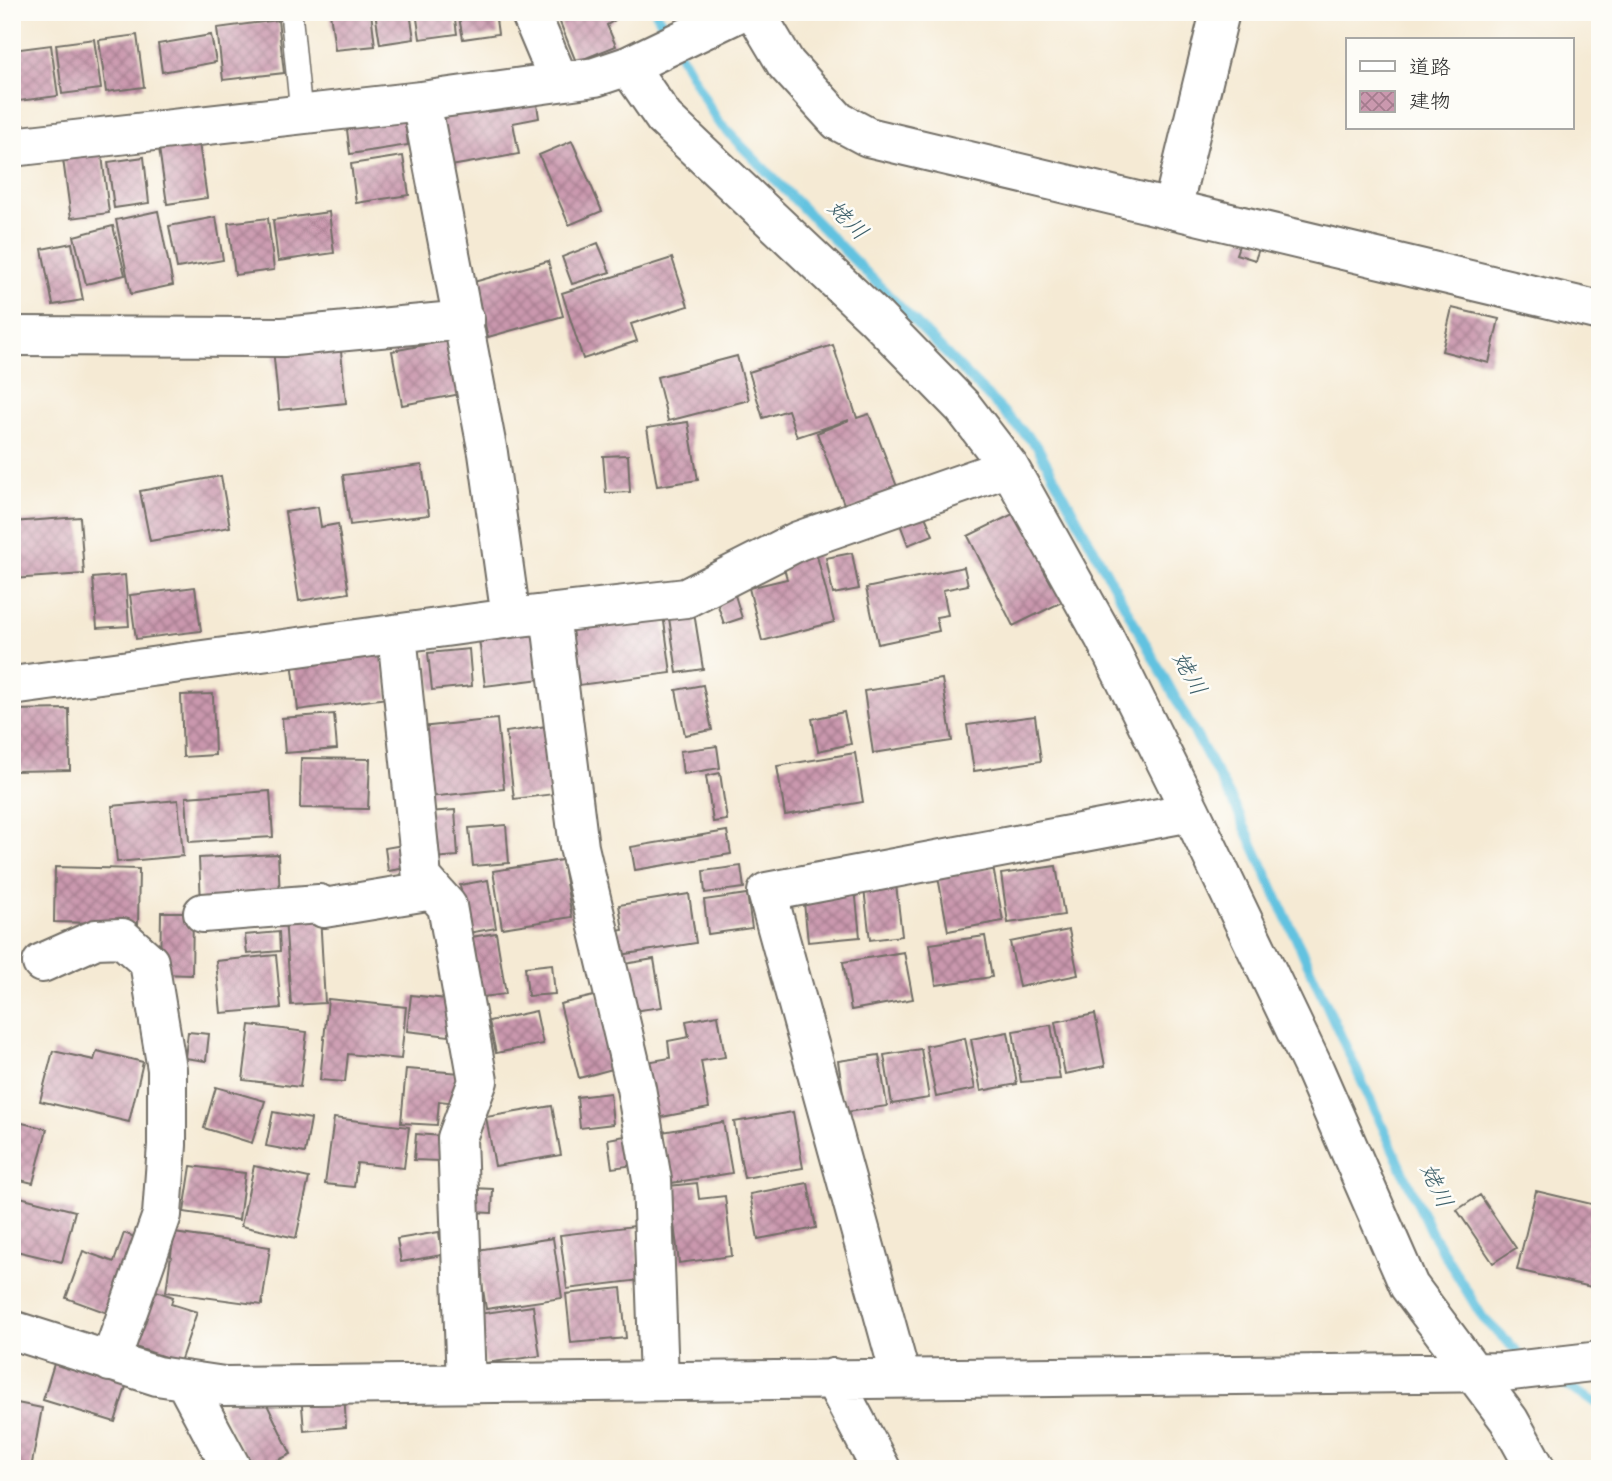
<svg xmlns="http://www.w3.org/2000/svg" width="1612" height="1481" font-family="Dekko,'Klee One',sans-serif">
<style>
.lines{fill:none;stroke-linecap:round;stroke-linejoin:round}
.stream{stroke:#62c2e0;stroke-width:10}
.building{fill:url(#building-cross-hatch)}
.service-casing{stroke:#726e66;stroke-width:24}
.minor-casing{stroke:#726e66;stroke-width:42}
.service{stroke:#fff;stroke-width:21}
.minor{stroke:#fff;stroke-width:38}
.labels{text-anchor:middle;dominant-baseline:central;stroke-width:5;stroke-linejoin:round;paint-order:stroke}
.water-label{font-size:23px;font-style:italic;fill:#3e606a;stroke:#fdfcf7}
</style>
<defs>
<pattern id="building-cross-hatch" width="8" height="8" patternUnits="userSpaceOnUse" patternTransform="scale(1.75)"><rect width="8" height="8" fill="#ca98ae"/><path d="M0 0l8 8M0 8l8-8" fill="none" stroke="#a47c8e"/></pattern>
</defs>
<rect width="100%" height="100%" fill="#fdfcf7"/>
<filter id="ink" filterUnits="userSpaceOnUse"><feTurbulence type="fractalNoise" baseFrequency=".0143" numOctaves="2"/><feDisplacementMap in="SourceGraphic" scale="14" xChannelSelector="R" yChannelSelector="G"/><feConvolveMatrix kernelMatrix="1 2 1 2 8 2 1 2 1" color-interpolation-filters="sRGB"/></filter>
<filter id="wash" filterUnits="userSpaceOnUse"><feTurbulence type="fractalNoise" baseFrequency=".00686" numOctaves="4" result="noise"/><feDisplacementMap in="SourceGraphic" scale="28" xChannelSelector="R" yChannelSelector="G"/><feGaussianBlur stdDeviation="1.57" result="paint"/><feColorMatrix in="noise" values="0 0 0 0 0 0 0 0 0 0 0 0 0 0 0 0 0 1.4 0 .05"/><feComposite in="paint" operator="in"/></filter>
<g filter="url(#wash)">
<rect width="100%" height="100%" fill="#f5ead4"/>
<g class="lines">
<path class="stream" d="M656,12L718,122L1037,446L1236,808L1431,1232L1483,1318L1526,1360
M1551,1377L1600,1405"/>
</g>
<g id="blocks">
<path class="building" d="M330,12H371L375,46L335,50Z
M375,12H410L414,39L380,44Z
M416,12H454L457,34L420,39Z
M458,12H495L498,34L463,39Z
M579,12H612L615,20L607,25L616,46L576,62L559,20Z
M278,20L284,73L223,80L217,28Z
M137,35L144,87L106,92L99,40Z
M211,35L216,62L162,72L158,44Z
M94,39L101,89L62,94L56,44Z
M51,45L58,96L19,101L12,50Z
M535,91L539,118L513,123L519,154L445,167L435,109Z
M403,105L408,145L350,154L345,113Z
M572,141L602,211L569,225L539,155Z
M199,143L207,198L167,204L159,148Z
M101,147L109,213L71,218L62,152Z
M403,156L409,195L356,203L351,164Z
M144,157L149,203L114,208L108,162Z
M158,211L173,285L131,294L116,220Z
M329,212L334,253L278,261L273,220Z
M216,217L223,260L177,268L169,226Z
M268,218L274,270L235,275L228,223Z
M113,226L125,275L86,284L74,236Z
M1242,237L1261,243L1255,260L1236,254Z
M72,243L83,300L53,305L42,249Z
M598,243L610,272L572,284L562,257Z
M672,258L688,306L631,324L637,341L583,359L562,293Z
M548,261L563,316L488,337L474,282Z
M1452,308L1499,319L1489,363L1442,351Z
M457,339L466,393L402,405L392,351Z
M340,341L346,403L279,410L273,348Z
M833,345L857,418L869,414L899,492L847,512L817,433L849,420L797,437L788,410L763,418L749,372Z
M737,356L749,400L668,421L657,377Z
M688,422L698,480L657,486L647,428Z
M628,455L630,492L606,493L603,456Z
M422,465L429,515L350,525L343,475Z
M221,476L230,527L150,541L140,491Z
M318,507L321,527L338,524L349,593L299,601L285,512Z
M1025,508L1070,598L1013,626L968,536Z
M924,514L933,535L908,545L900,524Z
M80,517L84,574L12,579V522Z
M815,548L834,622L762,641L749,588L787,579L781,557Z
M852,553L859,589L833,594L826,558Z
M964,567L968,585L943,590L948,615L936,617L939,631L878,644L866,588Z
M125,575L129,626L97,628L93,578Z
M731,582L742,618L724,624L712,587Z
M195,587L201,631L136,639L130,595Z
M692,600L703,669L677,673L667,604Z
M662,607L671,673L579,685L570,619Z
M542,622L549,678L485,686L478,631Z
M380,640L388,698L298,710L291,653Z
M469,649L472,686L432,690L428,653Z
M942,679L952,741L873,753L864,691Z
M703,685L712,730L685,735L676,690Z
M213,694L215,755L183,757L181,695Z
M69,709L70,770L13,771L12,710Z
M844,712L851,744L818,751L812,719Z
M334,714L337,749L285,753L282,718Z
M1035,716L1041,761L974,771L967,725Z
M497,719L504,789L429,797L421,727Z
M547,726L555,794L514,799L506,732Z
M717,746L720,768L683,774L680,751Z
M855,753L863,802L785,815L777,766Z
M301,758L370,759L368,809L300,808Z
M720,773L727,820L713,822L706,776Z
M270,791L273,837L189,842L186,797Z
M178,800L183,856L117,862L112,806Z
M455,810L458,856L432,858L428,812Z
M506,825L509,863L473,866L469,828Z
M727,831L731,854L635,870L631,847Z
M409,844L413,867L388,871L385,848Z
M278,854L280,898L201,903L199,858Z
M562,860L572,917L502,928L493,871Z
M741,866L744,888L705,893L703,871Z
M1056,866L1064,915L1008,923L1001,874Z
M55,867L139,869L138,924L54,922Z
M993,867L1003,921L948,931L938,877Z
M895,876L902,936L870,940L863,880Z
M488,880L496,928L468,933L460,885Z
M855,888L860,937L808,942L803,893Z
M689,894L696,943L620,955L616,931L623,930L619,905Z
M747,894L752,928L708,934L704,900Z
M161,912H193L192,975L160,974Z
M320,915L325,1003L291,1005L285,917Z
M1069,930L1078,975L1019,987L1010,942Z
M279,932L280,951L247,954L245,935Z
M496,933L506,994L475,998L465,938Z
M985,936L992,977L936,985L930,944Z
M904,952L913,999L851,1010L843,962Z
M276,955L281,1008L221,1013L216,961Z
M654,959L662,1007L626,1012L618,965Z
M552,964L555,994L528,996L525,967Z
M411,995L454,1000L449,1036L407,1031Z
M598,995L616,1068L579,1078L560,1004Z
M328,999L406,1007L401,1059L348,1054L345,1082L320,1080Z
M536,1011L543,1044L496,1053L489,1021Z
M1095,1014L1105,1066L1065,1074L1055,1022Z
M718,1015L725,1057L701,1061L709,1108L651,1119L641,1063L670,1058L668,1041L689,1037L686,1021Z
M250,1025L307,1032L300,1087L243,1080Z
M1051,1025L1060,1079L1021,1082L1013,1031Z
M188,1032L209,1034L206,1061L185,1058Z
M1008,1032L1017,1084L981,1091L971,1039Z
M965,1038L975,1089L936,1097L926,1046Z
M921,1049L929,1098L892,1104L884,1055Z
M53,1051L94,1060L97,1051L143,1062L129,1122L40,1101Z
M879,1055L887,1106L846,1112L838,1061Z
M406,1069L461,1073L458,1103L439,1101L437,1125L401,1123Z
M216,1087L265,1101L252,1143L204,1128Z
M610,1093L613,1124L580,1128L577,1097Z
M552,1106L561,1155L495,1166L486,1117Z
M273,1112L311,1119L305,1153L266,1146Z
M793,1112L803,1168L744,1178L734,1122Z
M334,1118L409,1127L404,1168L357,1163L354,1187L325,1184Z
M18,1122L47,1129L33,1183L12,1178V1145Z
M723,1122L732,1173L671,1183L662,1132Z
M416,1134L442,1136L440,1161L414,1160Z
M631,1135L635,1165L612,1168L608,1139Z
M191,1166L245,1173L239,1220L184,1212Z
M254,1166L309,1178L296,1238L241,1226Z
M697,1183L699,1199L725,1196L732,1256L679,1263L669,1186Z
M808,1183L816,1228L758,1239L750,1194Z
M473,1188L493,1189L492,1213L472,1212Z
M1536,1191L1600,1206V1289L1517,1270Z
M12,1195L75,1211L62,1262L12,1250Z
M1480,1195L1516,1248L1493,1263L1457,1210Z
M634,1226L641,1280L567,1289L560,1235Z
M439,1232L442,1255L401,1262L397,1239Z
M124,1233L140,1239L113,1315L66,1298L83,1251L114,1262Z
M174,1233L270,1247L262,1305L166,1292Z
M553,1238L562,1298L486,1309L477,1250Z
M145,1287L173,1297L171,1304L197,1312L180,1362L126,1344Z
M621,1288L626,1338L571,1343L566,1294Z
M533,1306L540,1356L485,1363L478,1314Z
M57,1354L129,1377L115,1422L43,1400Z
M259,1388L291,1454L260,1469H251L221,1406Z
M344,1389L346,1427L304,1431L301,1393Z
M12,1402L42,1408L31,1469H12Z"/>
</g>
</g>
<g filter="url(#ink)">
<use href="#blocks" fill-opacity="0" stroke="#726e66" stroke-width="2"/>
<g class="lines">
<defs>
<path id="service" d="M291,12L301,113"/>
<path id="minor" d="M530,12L559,81
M755,12L786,64L838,121L868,137L1600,311
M628,66L664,118L875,317L963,407L1009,467L1104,637L1191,812L1315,1071L1409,1286L1509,1420L1536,1469
M421,101L488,453L511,618
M12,147L421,101L595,77L628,66L740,12
M1172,209L1220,12
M12,336L283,337L465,320
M550,614L579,847L636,1088L652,1180L659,1380
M397,634L422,878L447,906L478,1081L457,1138L466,1383
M12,686L511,618L686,598L798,541L1009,467
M203,913L319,904L324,908L433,890
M42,963L96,939L122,938L149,962L167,1069V1145L162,1215L110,1362
M12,1330L157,1376L224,1386L1503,1372L1600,1361
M833,1378L881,1469
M901,1378L767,892L1191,812
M185,1381L232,1469"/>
</defs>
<use href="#service" class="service-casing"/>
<use href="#minor" class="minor-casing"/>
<use href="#service" class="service"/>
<use href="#minor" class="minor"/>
</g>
</g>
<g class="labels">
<g class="water-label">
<text transform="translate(846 222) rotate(45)">姥川</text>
<text transform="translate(1187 675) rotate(61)">姥川</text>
<text transform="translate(1434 1187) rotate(65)">姥川</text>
</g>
</g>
<rect width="1612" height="1481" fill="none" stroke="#fdfcf7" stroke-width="42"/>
<rect x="1346" y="38" width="228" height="91" fill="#fdfcf7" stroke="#a9a8a5" stroke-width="2"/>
<rect x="1360" y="61" width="35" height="10" fill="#ffffff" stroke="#a9a8a5" stroke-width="2"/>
<text x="1409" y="74" font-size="21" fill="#2b2b2b">道路</text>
<rect x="1360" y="91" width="35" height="21" fill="url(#building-cross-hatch)" stroke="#a9a8a5" stroke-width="2"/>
<text x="1409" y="108" font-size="21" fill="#2b2b2b">建物</text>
</svg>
